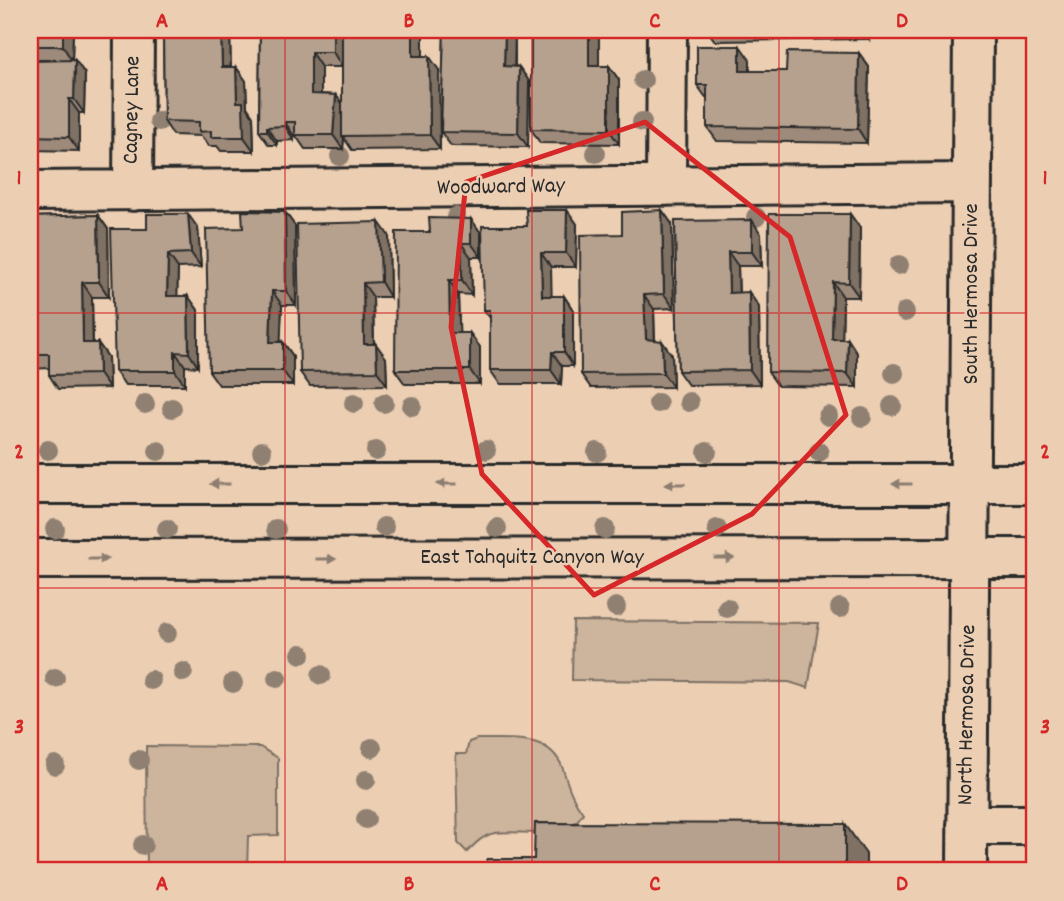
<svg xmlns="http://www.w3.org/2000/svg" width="1064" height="901" font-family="Dekko,sans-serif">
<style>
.green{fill:#cdb49d;stroke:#7c7064;stroke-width:2}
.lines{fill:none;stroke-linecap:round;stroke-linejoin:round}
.minor-casing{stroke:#2b2b2b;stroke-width:44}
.major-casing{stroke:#2b2b2b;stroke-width:44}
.minor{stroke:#eccfb3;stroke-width:38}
.major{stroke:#eccfb3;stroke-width:38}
.tree{fill:#8f8072}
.wall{fill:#9d8a7a;stroke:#2b2b2b;stroke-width:2;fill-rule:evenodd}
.shaded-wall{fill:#7f7163;stroke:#2b2b2b;stroke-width:2}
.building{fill:#b6a18e;stroke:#2b2b2b;stroke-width:2}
.oneway{fill:#8c7d6f}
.marked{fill:none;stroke:#d62828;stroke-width:5;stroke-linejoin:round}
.grid{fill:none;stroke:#d62828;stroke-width:2;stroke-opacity:0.55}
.labels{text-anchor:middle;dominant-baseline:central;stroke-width:5;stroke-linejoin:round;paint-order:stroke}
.street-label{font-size:23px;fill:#2b2b2b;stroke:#eccfb3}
.neatline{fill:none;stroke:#d62828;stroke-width:2.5}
.grid-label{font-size:23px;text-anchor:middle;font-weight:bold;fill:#d62828}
</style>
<rect width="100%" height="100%" fill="#eccfb3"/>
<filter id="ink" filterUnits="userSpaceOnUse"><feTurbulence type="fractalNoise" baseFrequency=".0143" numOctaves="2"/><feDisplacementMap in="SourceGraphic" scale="14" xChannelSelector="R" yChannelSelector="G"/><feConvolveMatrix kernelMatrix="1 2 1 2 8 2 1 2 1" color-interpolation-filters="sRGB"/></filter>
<g filter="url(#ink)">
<path class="green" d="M573,621L819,623L808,688L789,682L572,680Z
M477,739C508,740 550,732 563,769C568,785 572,799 583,813C566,843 523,829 495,833C483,835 475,844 467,852L458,843L456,754H466L469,742Z
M146,746L260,747L278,758V835L248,836L247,871H147Z"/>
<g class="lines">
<defs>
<path id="minor" d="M666,186L667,30
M30,191L972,183
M133,191L134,30
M967,825H1034
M967,871L973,30"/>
<path id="major" d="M30,484H1034
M30,559L1034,558"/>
</defs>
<use href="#minor" class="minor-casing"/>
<use href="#major" class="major-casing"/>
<use href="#minor" class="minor"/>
<use href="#major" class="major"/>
</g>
<g class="tree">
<circle cx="643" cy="80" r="10"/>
<circle cx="159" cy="121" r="10"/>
<circle cx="642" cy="122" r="10"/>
<circle cx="596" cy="153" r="10"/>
<circle cx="340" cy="156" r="10"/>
<circle cx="456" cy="217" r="10"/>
<circle cx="756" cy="217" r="10"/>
<circle cx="899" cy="265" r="10"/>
<circle cx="905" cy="312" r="10"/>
<circle cx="894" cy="373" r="10"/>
<circle cx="689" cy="402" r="10"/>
<circle cx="354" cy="403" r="10"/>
<circle cx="384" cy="403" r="10"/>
<circle cx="658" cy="403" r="10"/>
<circle cx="145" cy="404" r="10"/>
<circle cx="412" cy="406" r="10"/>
<circle cx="892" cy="406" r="10"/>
<circle cx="172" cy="408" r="10"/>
<circle cx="828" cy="416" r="10"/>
<circle cx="862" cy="417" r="10"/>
<circle cx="48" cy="450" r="10"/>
<circle cx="486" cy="450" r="10"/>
<circle cx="158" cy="451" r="10"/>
<circle cx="262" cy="451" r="10"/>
<circle cx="376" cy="451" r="10"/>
<circle cx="597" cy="452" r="10"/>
<circle cx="707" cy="452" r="10"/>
<circle cx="819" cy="452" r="10"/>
<circle cx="384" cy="527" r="10"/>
<circle cx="497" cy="528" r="10"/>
<circle cx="55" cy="529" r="10"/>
<circle cx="167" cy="529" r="10"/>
<circle cx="276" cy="529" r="10"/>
<circle cx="605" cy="529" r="10"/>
<circle cx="717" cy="529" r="10"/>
<circle cx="616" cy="607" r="10"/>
<circle cx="727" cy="608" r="10"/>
<circle cx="840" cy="608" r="10"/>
<circle cx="167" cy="633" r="10"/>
<circle cx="301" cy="654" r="10"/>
<circle cx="183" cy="672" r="10"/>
<circle cx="321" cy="675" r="10"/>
<circle cx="55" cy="678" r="10"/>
<circle cx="277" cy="678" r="10"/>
<circle cx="151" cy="680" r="10"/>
<circle cx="233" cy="683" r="10"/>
<circle cx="372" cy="748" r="10"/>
<circle cx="139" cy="760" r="10"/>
<circle cx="55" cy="765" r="10"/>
<circle cx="366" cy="780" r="10"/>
<circle cx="366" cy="819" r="10"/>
<circle cx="143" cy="845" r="10"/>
</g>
<path class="wall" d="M30,30H73L72,60H75L85,74L84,113H79V151L30,150V61L57,60H30Z
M163,30H254H230L231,67H236L246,81L247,107L253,116L254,151H221L217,146H209L201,136L173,135L164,121Z
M260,30L423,56L439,70L440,149L352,150L344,138L343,149H305L296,136H294V140L277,141V145H269L259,131ZM321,67H342V104L336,95L321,94Z
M444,30H515V66L519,67L529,81L528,147L451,146L441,132Z
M599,30V66H609L619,80V144L540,143L531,129Z
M707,30H868L869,39L715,41Z
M859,53L869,67L867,143L717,141L707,127V99L697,85L750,60V71H786Z
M567,210L577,224L576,267H551V296H564L573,310V366H562L561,384H500L490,370V318L484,310L527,226Z
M662,210L672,224L674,308L654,309L655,340L672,355L673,387L591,388L581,374L622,234Z
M285,212L295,226L296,305H282L280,342H283L293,356V385H219L209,371L243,228Z
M850,214L860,228L859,297H843L842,339L857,353V387L778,386L768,372Z
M98,215L108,229L109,297H92L93,343H98L108,357L109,388L58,389L49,375V368L30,369V217Z
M471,219L481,233V257H471L472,295L458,294L459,333L480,347V384H405L395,370L430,232Z
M675,221L761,234L762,266H738L739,293L759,307L760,384L688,385L678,371Z
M198,228L201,267L178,268L177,296H188L198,310V367L185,366V385H125L115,371L147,229Z
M389,236L390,297H373L374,344L386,358L387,385L310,386L300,372Z"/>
<path class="shaded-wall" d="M63,30H73L72,61L63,46Z
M221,30H230L231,81L222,67Z
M333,30H343L342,67L333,52Z
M413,30H423V70L413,56Z
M505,30H515L514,80L504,66Z
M589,30H599V80L589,66Z
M862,30H868L869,39Z
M740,46L750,60V85L740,71Z
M311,52L321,67V108L311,94Z
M859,53L869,67L867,143L858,129Z
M429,56L439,70L440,149L430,135Z
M75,60L85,74L84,113L74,99Z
M609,66L619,80V144L609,130Z
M236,67L246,81L247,107L253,116L254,151L244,137L237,102Z
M519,67L529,81L528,147L518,133Z
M336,95L346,109L342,136L344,138L343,149L333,135Z
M69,99L79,113V151L69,137Z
M285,122L294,136V140L285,126Z
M267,127L277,141V145L267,131Z
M567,210L577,224L576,267L566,253Z
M662,210L672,224L674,308L664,294Z
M285,212L295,226L296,305L286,291Z
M188,214L198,228L201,267L191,253Z
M850,214L860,228L859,297L849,283Z
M98,215L108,229L109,297L99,282Z
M471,219L481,233V257L471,243Z
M752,220L761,234L762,266L752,252Z
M379,222L389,236L390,297L381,282Z
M461,243L471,257L472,295L462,280Z
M728,252L738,266L739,307L729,293Z
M541,253L551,267L552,310L542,296Z
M168,254L178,268L177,310L167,296Z
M449,280L458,294L460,347L450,333Z
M82,282L92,297L93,357L83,343Z
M833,282L843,297L842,353L832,339Z
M363,283L373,297L374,358L364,344Z
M272,291L282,305L280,356L270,342Z
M749,292L759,307L760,384L750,370Z
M644,295L654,309L655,353L646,339Z
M188,296L198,310V367L189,353Z
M564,296L573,310V366L564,352Z
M470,333L480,347V384L470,370Z
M848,339L857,353V387L847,373Z
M662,341L672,355L673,387L663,373Z
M283,342L293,356V385L283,371Z
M98,343L108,357L109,388L99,374Z
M376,344L386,358L387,385L377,371Z
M175,352L185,366V385L175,371Z
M552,352L562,366L561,384L551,370Z
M845,824L866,854V871H845Z"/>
<path class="building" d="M30,30H63V46H30Z
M163,30H221L222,67H236L237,102H243L244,137H211V131L199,132V122L164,121Z
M260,30H333V52H311V94L336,95L333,135H295V122H285V126L267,127V131H259Z
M342,30H413V56H429L430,135L342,136Z
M444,30H505L504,66L519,67L518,133L441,132Z
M531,30H589V66H609V130L531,129Z
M697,46H740V71H786L787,52L859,53L858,129L707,127V85H697Z
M75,60L74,99H69V137L30,136V61Z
M526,210H567L566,253H541L542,296H564V352H552L551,370H490V310H484L482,226H527Z
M662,210L664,294L644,295L646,339L662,341L663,373L581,374L580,235L622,234V212Z
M242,211L285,212L286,291H272L270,342H283V371H209L206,229L243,228Z
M147,214H188L191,253L168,254L167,296H188L189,353L175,352V371H115L111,229H147Z
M769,214H850L849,283L833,282L832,339H848L847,373L768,372Z
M98,215L99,282H82L83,343H98L99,374L49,375V354H30V217Z
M429,218L471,219V243H461L462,280H449L450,333H470V370H395L396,232H430Z
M752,220V252H728L729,293L749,292L750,370L678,371L675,221Z
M379,222L381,282L363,283L364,344H376L377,371L300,372L297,224Z
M535,823L845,824V871H487V859H534Z"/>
<defs><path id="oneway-solid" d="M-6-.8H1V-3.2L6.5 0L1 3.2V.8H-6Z" transform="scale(1.75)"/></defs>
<g class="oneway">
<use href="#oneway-solid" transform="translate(220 484) rotate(-180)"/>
<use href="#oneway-solid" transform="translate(447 484) rotate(-180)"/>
<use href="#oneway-solid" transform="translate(675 484) rotate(-180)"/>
<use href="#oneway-solid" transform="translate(902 484) rotate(-180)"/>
<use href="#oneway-solid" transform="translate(724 558)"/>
<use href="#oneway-solid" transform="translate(98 559)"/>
<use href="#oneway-solid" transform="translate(326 559)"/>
</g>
</g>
<path class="marked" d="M645,122L790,237L846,415L752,514L594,595L482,474L451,327L466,182Z"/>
<path class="grid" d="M285,30V871M532,30V871M779,30V871M30,313H1034M30,588H1034"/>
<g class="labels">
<g class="street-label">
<text transform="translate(133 110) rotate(-89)">Cagney Lane</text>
<text transform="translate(501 188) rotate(-1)">Woodward Way</text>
<text transform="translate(972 294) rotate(-90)">South Hermosa Drive</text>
<text x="532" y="558">East Tahquitz Canyon Way</text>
<text transform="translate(968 715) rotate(-89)">North Hermosa Drive</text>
</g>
</g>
<rect width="1064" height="901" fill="none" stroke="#eccfb3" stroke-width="77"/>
<rect x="38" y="38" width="988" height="824" class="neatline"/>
<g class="grid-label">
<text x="162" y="27">A</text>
<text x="409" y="27">B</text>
<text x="655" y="27">C</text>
<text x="902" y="27">D</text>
<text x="19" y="184">1</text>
<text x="1045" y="184">1</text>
<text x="19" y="458">2</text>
<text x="1045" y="458">2</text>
<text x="19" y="733">3</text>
<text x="1045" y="733">3</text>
<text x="162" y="890">A</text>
<text x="409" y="890">B</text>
<text x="655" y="890">C</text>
<text x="902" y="890">D</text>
</g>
</svg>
